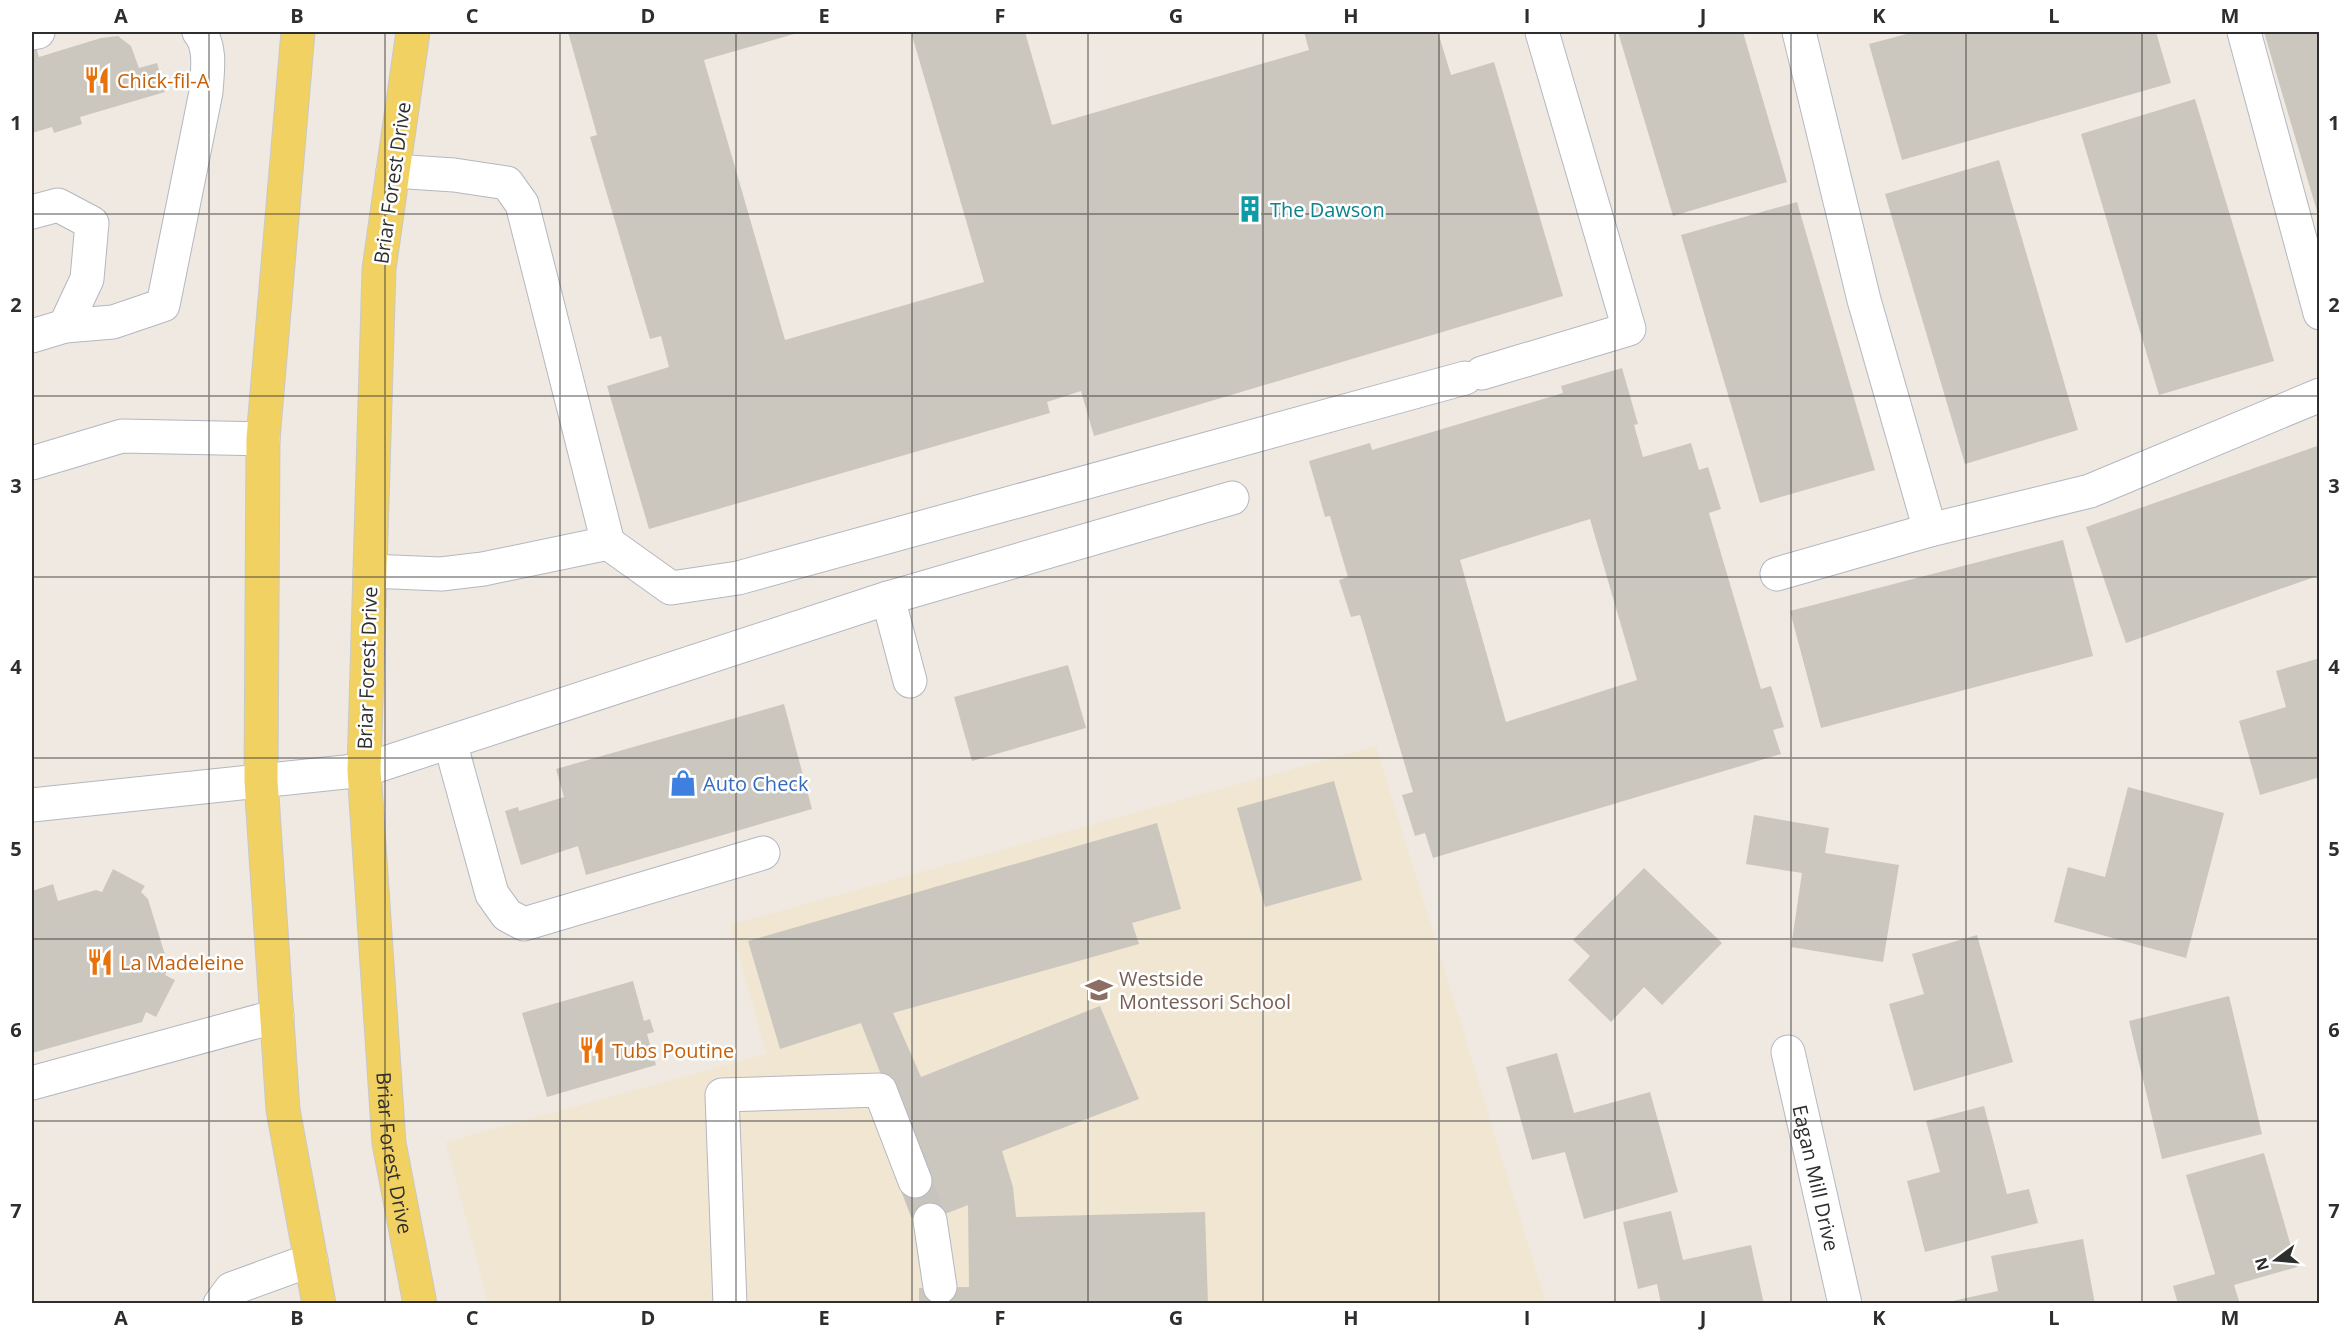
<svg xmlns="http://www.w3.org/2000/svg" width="2351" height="1335" font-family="'Open Sans',sans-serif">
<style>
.education{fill:#f0e6d1}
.building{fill:#cbc7bf;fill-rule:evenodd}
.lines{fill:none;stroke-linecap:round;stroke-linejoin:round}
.minor-tunnel{stroke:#c8c4bd;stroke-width:33;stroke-dasharray:33 16;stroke-linecap:butt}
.minor-casing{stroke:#b4b7c1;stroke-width:35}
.major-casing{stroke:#c9c9c9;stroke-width:35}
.minor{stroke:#fff;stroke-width:33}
.major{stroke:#f2d163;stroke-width:33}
.grid{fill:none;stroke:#2e2e2e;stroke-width:1.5;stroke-opacity:0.55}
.labels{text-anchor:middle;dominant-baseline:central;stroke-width:5;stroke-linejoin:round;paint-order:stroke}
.food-label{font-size:20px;fill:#c56008;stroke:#fff;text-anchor:start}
.street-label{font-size:20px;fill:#2e2e2e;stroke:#fff}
.culture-label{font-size:20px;fill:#0d838f;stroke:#fff;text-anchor:start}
.shop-label{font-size:20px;fill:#366cbe;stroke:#fff;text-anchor:start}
.education-label{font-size:20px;fill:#785e54;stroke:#fff;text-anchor:start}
.neatline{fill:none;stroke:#2e2e2e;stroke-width:2}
.grid-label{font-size:20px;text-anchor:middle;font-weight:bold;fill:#2e2e2e}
</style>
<rect width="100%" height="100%" fill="#efe9e1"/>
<path class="education" d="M1376,746L1546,1303H488L446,1142L767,1054L730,925Z"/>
<path class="building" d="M568,32H801L704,60L785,340L984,282L911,32H1025L1052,125L1309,50L1304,32H1438L1451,75L1494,62L1563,296L1094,436L1081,391L1047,402L1050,413L649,529L607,386L669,367L661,336L650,339L590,137L597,135Z
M1618,32H1743L1787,182L1673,216Z
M1914,32H2156L2171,83L1902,160L1869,44Z
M2264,32H2320V218H2319Z
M118,36L131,46L139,68L157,63L165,92L80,117L82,124L54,133L52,127L32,133V48L36,47L39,57L101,38Z
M2195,99L2274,361L2159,395L2081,134Z
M1999,160L2078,430L1965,464L1885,194Z
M1797,202L1875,470L1760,503L1681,235Z
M1622,368L1638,424L1634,425L1643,457L1691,443L1699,470L1708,467L1721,509L1709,513L1761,689L1771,686L1784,727L1773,730L1781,754L1433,858L1425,833L1415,836L1402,795L1413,792L1360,615L1351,617L1339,580L1348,577L1330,516L1325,517L1309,461L1370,443L1372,450L1563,393L1561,386ZM1590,519L1637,680L1506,722L1460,560Z
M2320,445V575L2126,643L2086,527Z
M2063,540L2093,656L1821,728L1790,611Z
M2320,658V777L2260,795L2239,721L2286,707L2276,671Z
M1068,665L1086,728L972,761L954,697Z
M784,704L812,809L586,875L578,846L521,865L505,811L518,807L519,811L564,797L556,769Z
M1334,781L1362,880L1265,907L1237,808Z
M2128,787L2224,813L2186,958L2054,922L2068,867L2105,877Z
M1754,815L1829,828L1825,853L1899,865L1883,962L1791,947L1802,873L1746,864Z
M1157,823L1181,909L1132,923L1139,944L893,1013L921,1077L1100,1006L1139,1099L1002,1151L1013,1187L1016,1217L1205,1212L1208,1304H919V1288L969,1287L968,1205L917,1225L902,1186L921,1178L861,1023L780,1049L748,941Z
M1644,868L1722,943L1662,1005L1644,987L1611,1022L1568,980L1590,956L1573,940Z
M113,869L145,886L141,892L148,899L169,968L165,975L175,980L156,1017L146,1012L142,1022L32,1053V891L53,884L58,901L96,890L102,892Z
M1977,935L2013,1062L1914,1091L1889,1004L1924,994L1912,954Z
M633,981L644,1021L650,1019L654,1032L647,1034L656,1065L547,1097L522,1013Z
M2229,996L2262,1134L2162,1159L2129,1021Z
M1557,1053L1574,1113L1650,1092L1678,1192L1584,1219L1565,1152L1532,1160L1506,1067Z
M1984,1106L2007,1194L2029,1189L2038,1223L1925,1252L1907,1181L1940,1172L1926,1121Z
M2264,1153L2297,1267L2234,1285L2240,1304H2178L2173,1286L2215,1274L2186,1175Z
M1671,1211L1683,1260L1751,1245L1764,1304H1661L1657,1284L1638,1289L1623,1222Z
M2083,1239L2095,1304H1939L1998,1291L1991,1256Z"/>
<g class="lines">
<path class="minor-tunnel" d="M915,1181L930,1220"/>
<defs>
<g id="minor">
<path d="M1799,32L1864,300L1930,530"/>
<path d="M2244,32L2320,313"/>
<path d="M32,33L38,32"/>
<path d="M393,171L454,175L507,183L522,204L608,543L671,588L738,578L1465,378"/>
<path d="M32,212L58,205L92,223L87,279L65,326L32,336"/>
<path d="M65,326L113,322L163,305L206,92C207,73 212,47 199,32"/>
<path d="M1482,373L1629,329L1542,32"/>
<path d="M32,463L122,436L263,439"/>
<path d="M370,571L441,574L483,569L608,543"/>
<path d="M1777,574L1930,530L2090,491L2320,395"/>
<path d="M888,598L910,681"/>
<path d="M450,742L492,894L507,915L524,924L763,853"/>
<path d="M32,805L364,770L888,598L1232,498"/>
<path id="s1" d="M1788,1052L1845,1304"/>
<path d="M32,1083L277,1016"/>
<path d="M930,1220L940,1287"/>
<path d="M220,1304L231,1289L311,1260"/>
<path d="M730,1304L722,1095L880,1090L915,1181"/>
</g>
<g id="major">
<path d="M298,32L263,439L261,781L283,1110L319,1304"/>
<path id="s2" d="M413,32L379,269L364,770L389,1143L420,1304"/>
</g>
</defs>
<use href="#minor" class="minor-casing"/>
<use href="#major" class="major-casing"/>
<use href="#minor" class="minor"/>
<use href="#major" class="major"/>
</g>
<path class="grid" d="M209,32V1304M385,32V1304M560,32V1304M736,32V1304M912,32V1304M1088,32V1304M1263,32V1304M1439,32V1304M1615,32V1304M1791,32V1304M1966,32V1304M2142,32V1304M32,214H2320M32,396H2320M32,577H2320M32,758H2320M32,939H2320M32,1121H2320"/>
<defs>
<symbol id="restaurant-bare" viewBox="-9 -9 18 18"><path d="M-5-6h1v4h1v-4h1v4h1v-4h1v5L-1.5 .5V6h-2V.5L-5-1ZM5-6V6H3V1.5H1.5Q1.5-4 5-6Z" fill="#e8710a" stroke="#fff" stroke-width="2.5" paint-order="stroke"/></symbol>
<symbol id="building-bare" viewBox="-9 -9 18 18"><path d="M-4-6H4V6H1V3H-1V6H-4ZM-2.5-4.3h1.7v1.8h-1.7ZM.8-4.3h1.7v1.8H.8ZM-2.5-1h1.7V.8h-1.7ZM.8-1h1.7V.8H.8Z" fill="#0f9aa8" stroke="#fff" stroke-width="2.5" paint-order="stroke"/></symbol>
<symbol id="shop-bare" viewBox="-9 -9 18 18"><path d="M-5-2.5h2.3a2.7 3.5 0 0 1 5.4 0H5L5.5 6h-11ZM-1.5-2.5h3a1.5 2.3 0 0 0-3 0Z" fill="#3f7fe0" stroke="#fff" stroke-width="2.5" paint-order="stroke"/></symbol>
<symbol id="school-bare" viewBox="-9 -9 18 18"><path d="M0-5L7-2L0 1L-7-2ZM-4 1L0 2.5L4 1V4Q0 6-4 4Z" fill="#8d6e63" stroke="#fff" stroke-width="2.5" paint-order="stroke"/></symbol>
</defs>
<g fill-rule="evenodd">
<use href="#restaurant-bare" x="78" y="61" width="38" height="38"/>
<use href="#building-bare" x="1231" y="190" width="38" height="38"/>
<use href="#shop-bare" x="664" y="764" width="38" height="38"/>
<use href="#restaurant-bare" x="81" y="943" width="38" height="38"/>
<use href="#school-bare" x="1080" y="971" width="38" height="38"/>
<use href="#restaurant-bare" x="573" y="1031" width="38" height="38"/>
</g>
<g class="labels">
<g class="food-label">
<text x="117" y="80">Chick-fil-A</text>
<text x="120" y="962">La Madeleine</text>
<text x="612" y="1050">Tubs Poutine</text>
</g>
<g class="street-label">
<text transform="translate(392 183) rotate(-82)">Briar Forest Drive</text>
<text transform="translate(367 668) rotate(-88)">Briar Forest Drive</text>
<text stroke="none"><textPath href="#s2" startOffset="1125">Briar Forest Drive</textPath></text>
<text stroke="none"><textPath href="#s1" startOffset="129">Eagan Mill Drive</textPath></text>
</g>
<g class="culture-label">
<text x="1270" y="209">The Dawson</text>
</g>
<g class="shop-label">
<text x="703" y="783">Auto Check</text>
</g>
<g class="education-label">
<text x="1119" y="978">Westside<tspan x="1119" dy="23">Montessori School</tspan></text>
</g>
</g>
<rect width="2351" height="1335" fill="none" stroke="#ffffff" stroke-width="66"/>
<g transform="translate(2276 1260) rotate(254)" stroke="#ffffff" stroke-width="4.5" paint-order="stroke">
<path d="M0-4.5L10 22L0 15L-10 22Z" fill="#2e2e2e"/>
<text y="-9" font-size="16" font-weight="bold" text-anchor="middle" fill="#2e2e2e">N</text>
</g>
<rect x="33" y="33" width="2285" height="1269" class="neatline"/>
<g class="grid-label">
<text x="121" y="23">A</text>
<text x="297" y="23">B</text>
<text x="472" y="23">C</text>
<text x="648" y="23">D</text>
<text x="824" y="23">E</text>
<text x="1000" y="23">F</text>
<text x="1176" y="23">G</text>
<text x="1351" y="23">H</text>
<text x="1527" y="23">I</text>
<text x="1703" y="23">J</text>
<text x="1879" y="23">K</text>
<text x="2054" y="23">L</text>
<text x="2230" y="23">M</text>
<text x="16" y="130">1</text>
<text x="2334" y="130">1</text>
<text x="16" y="312">2</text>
<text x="2334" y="312">2</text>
<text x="16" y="493">3</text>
<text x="2334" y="493">3</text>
<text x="16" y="674">4</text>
<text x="2334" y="674">4</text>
<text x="16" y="856">5</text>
<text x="2334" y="856">5</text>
<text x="16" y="1037">6</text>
<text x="2334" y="1037">6</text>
<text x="16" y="1218">7</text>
<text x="2334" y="1218">7</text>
<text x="121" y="1325">A</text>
<text x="297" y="1325">B</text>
<text x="472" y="1325">C</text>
<text x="648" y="1325">D</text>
<text x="824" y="1325">E</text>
<text x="1000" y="1325">F</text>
<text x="1176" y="1325">G</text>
<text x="1351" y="1325">H</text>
<text x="1527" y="1325">I</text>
<text x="1703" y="1325">J</text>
<text x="1879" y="1325">K</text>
<text x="2054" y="1325">L</text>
<text x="2230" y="1325">M</text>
</g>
</svg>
